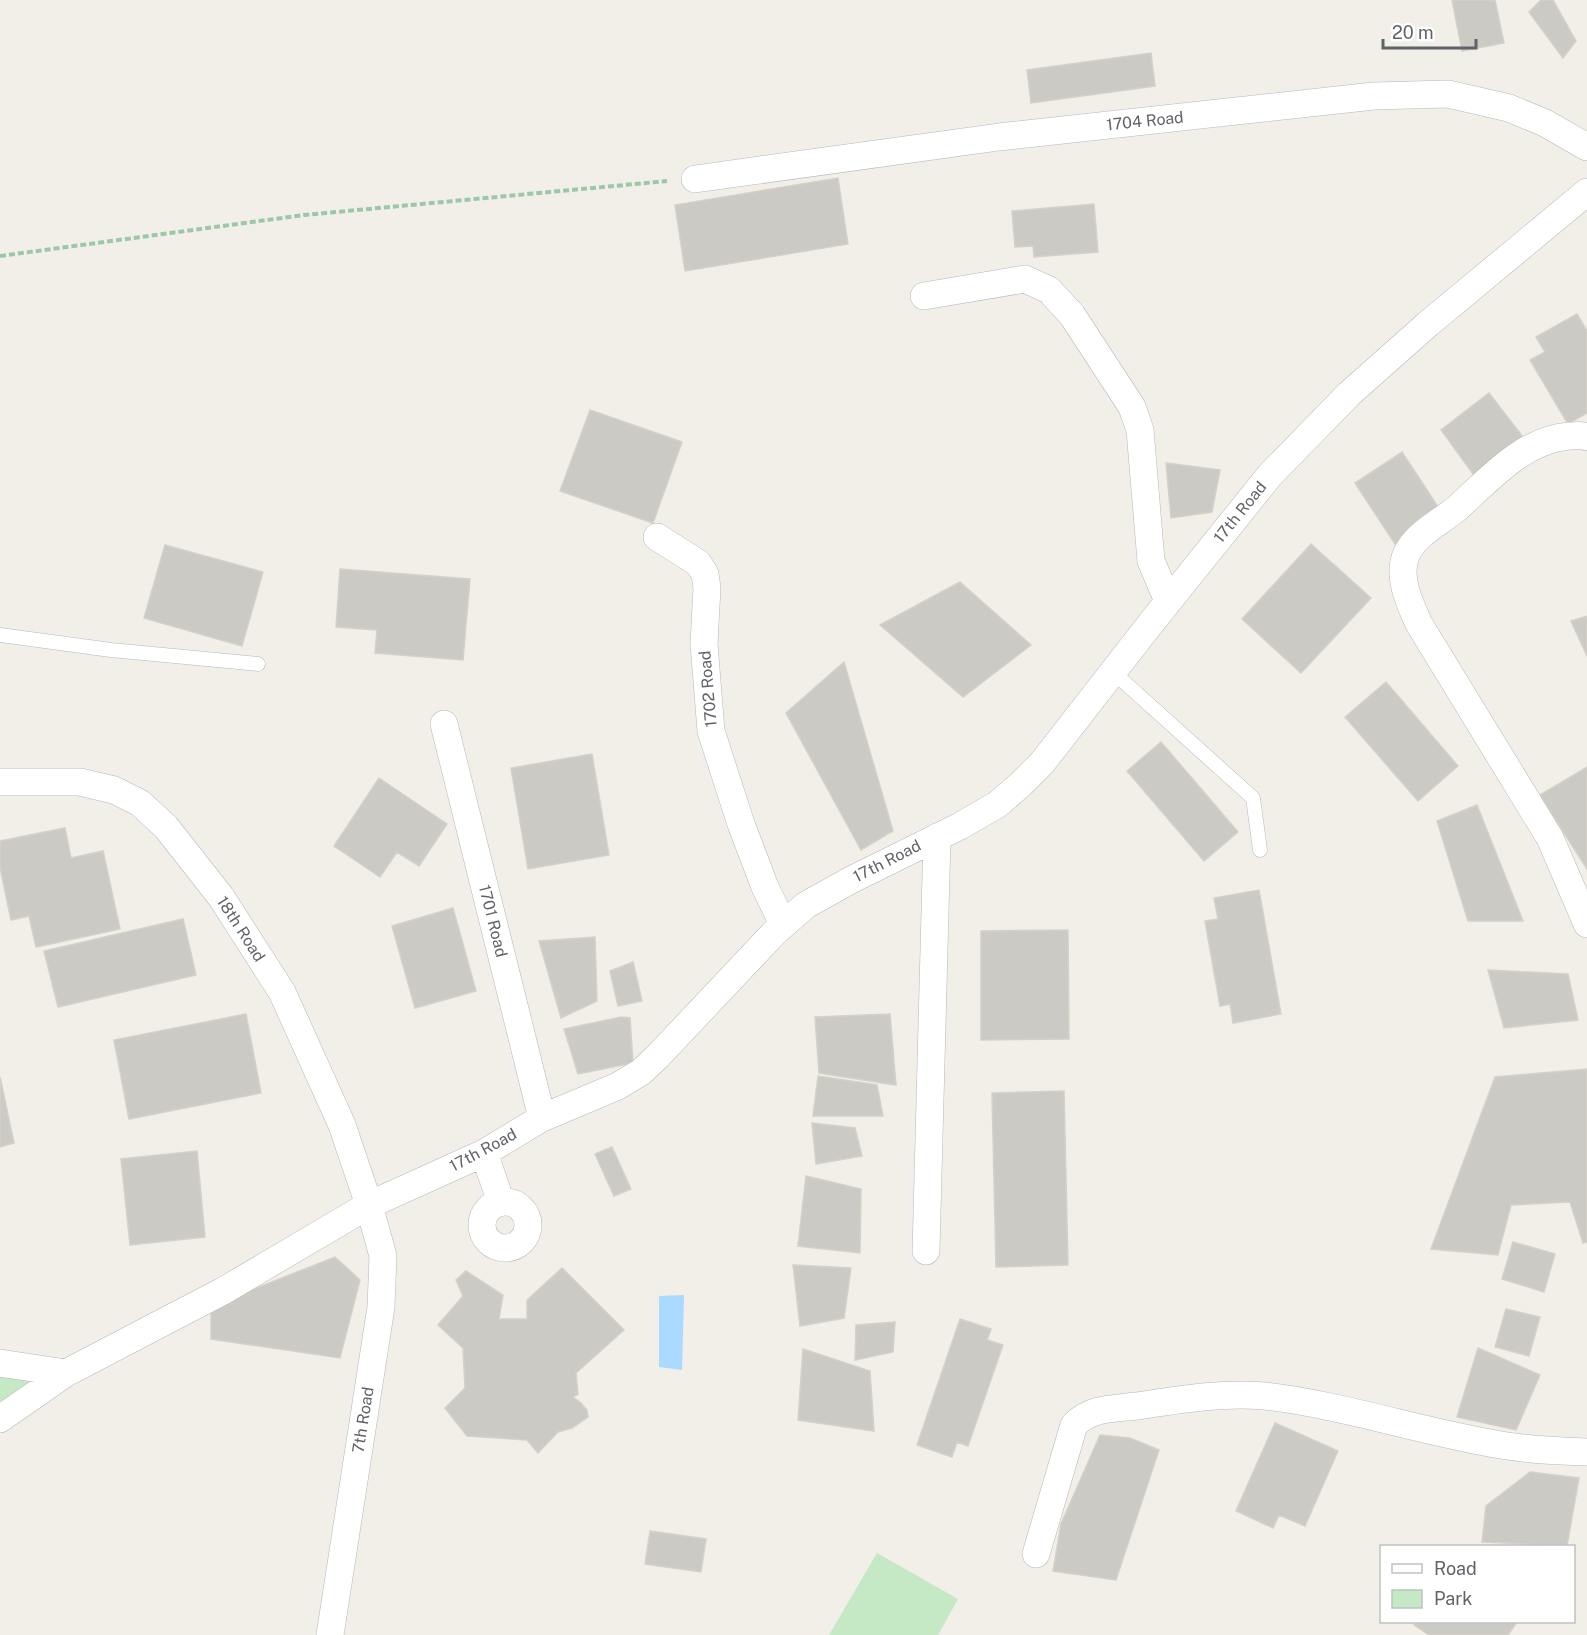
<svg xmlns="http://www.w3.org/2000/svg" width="1587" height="1635" font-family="'Public Sans',sans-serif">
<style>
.green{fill:#c5e8c5}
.water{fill:#aadaff}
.building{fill:#cccac5;stroke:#d6d1c6;stroke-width:1.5}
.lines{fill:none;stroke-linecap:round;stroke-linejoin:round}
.service-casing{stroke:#b5b8bc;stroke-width:15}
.minor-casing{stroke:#b5b8bc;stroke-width:28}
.path{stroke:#9cc7a9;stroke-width:4;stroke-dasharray:6 3;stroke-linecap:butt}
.service{stroke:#fff;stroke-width:14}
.minor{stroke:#fff;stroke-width:27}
.labels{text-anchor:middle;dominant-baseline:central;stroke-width:4.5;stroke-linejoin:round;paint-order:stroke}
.street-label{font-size:16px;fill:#5f6368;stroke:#fff}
</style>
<rect width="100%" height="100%" fill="#f1efe8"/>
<path class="green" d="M0,1376L40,1377L0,1412Z
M877,1553L958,1599L938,1635H829Z"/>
<path class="water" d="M684,1295L682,1370L659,1367V1296Z"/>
<path class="building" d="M1452,0H1495L1504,43L1462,51Z
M1541,0H1553L1576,41L1563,58L1529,12Z
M1151,53L1155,86L1031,103L1027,70Z
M838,178L848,244L685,271L675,205Z
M1094,204L1098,252L1034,257L1033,246L1015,247L1012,211Z
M1577,314L1587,331V413L1568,424L1530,360L1545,352L1536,337Z
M1489,393L1526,441L1476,478L1441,430Z
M590,410L682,442L653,523L560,491Z
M1402,452L1442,513L1395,544L1355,483Z
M1166,463L1220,470L1212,512L1171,518Z
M1311,544L1371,598L1301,673L1242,619Z
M165,545L263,572L242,646L144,618Z
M340,569L470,579L463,660L375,653L377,630L336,627Z
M960,582L1031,645L963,697L880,625Z
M1587,616V656L1571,621Z
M844,662L893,831L861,850L786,713Z
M1386,682L1458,766L1418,801L1345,717Z
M1161,742L1238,832L1204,861L1127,771Z
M592,754L609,855L528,869L511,768Z
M1587,767V869L1540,795Z
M379,778L447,824L419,866L397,852L380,877L334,846Z
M1477,805L1523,921H1468L1437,821Z
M65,828L71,858L103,851L120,929L36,947L29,916L11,920L0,867V841Z
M1259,890L1281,1014L1233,1023L1230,1004L1220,1006L1205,921L1218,919L1214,898Z
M453,908L476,991L415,1008L392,926Z
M183,919L196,975L58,1007L44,951Z
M1068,930L1069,1039L981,1040V931Z
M595,937L597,1001L561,1018L539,941Z
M633,962L642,1001L618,1006L610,971Z
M1488,970L1568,974L1578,1020L1504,1028Z
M246,1014L261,1093L129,1119L114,1040Z
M890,1014L896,1085L819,1073L815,1017Z
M621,1017L630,1018L633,1063L578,1074L564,1029Z
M1587,1069V1242L1583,1243L1570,1202L1511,1205L1498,1255L1431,1249L1495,1077Z
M818,1076L877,1085L883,1116H813Z
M0,1077L14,1143L0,1147Z
M1064,1091L1068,1265L996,1267L992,1093Z
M812,1123L855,1128L862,1156L816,1164Z
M612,1147L631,1189L614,1196L595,1154Z
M197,1151L205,1237L130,1245L121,1159Z
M806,1176L861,1189L860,1253L798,1246Z
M1513,1242L1555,1254L1544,1292L1502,1279Z
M335,1257L360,1280L340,1358L211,1339V1306Z
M793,1265L851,1268L844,1318L800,1326Z
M562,1268L624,1330L576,1373L578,1394L573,1397L581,1403L587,1410L588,1417L572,1428L558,1432L538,1453L527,1440L467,1436L445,1408L465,1388L463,1348L438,1325L463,1296L456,1280L466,1271L503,1295L499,1319H527V1300Z
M1506,1309L1540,1317L1529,1356L1495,1347Z
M960,1319L991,1329L987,1340L1003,1345L968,1446L957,1442L952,1457L917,1445Z
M895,1322L893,1352L855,1360L856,1325Z
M1478,1348L1540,1375L1516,1430L1457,1417Z
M803,1349L870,1371L874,1431L798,1420Z
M1275,1423L1338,1451L1305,1526L1279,1515L1273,1528L1236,1511Z
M1100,1435L1130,1438L1159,1450L1116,1580L1053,1571L1061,1524Z
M1530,1472L1579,1478L1567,1546L1482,1542L1486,1506Z
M650,1531L706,1539L701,1572L645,1564Z
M1417,1622H1517L1508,1635H1429L1414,1625Z"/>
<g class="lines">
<defs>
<path id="service" d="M0,635L111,650L258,664
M1113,672L1253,798L1260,850"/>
<path id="minor" d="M695,179L999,137L1374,96L1448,94L1509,108L1545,123L1587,147
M924,296L1025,279L1049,290L1072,315L1132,407L1140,430L1151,561L1168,601
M1587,437C1581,434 1576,436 1569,436C1522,440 1488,481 1455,510C1439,523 1416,534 1407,553C1396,575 1410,604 1419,624L1550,838L1587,924
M657,537L698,563L705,574L707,588L704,644L711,731L741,824L765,887L783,924
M444,724L542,1118
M0,782H80L114,790L140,803L166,827L221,897L282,992L342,1125L369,1205L383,1256L381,1307L330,1635
M484,1153L501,1202
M482 1225a23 23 0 1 1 46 0a23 23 0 1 1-46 0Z
M926,1251L937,837
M0,1363L66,1373
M0,1419L66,1373L223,1291L369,1205L484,1153L542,1118L618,1086L641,1072L658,1056L775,932L806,905L851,880L960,826L998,804L1021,784L1042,763L1151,623L1270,475L1349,394L1429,323L1587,192
M1036,1554L1074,1425C1091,1407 1114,1409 1137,1406C1177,1400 1224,1392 1264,1396C1344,1405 1421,1432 1501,1445C1529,1450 1558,1451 1587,1452"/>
</defs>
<use href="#service" class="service-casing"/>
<use href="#minor" class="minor-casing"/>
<path class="path" d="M0,256L304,215L667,181"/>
<use href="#service" class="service"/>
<use href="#minor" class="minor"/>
</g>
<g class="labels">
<g class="street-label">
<text transform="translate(1145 121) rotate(-6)">1704 Road</text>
<text transform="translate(1240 512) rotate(-51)">17th Road</text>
<text transform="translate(708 689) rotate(-95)">1702 Road</text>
<text transform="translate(887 861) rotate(-27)">17th Road</text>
<text transform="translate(493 921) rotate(76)">1701 Road</text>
<text transform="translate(241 929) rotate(57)">18th Road</text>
<text transform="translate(483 1150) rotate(-28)">17th Road</text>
<text transform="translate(363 1420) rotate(-81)">7th Road</text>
</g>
</g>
<rect x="1380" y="1545" width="195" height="78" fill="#ffffff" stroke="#bfc1c3" stroke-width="1.5"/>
<rect x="1392" y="1564" width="30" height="9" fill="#ffffff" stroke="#bfc1c3" stroke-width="1.5"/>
<text x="1434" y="1575" font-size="18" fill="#5f6368">Road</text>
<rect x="1392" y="1590" width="30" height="18" fill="#c5e8c5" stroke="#bfc1c3" stroke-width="1.5"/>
<text x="1434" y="1605" font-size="18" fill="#5f6368">Park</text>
<path d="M1383 39v9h93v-9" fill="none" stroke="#5f6368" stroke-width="3"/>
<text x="1392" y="39" font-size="18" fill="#5f6368" stroke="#ffffff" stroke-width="4.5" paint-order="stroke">20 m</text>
</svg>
